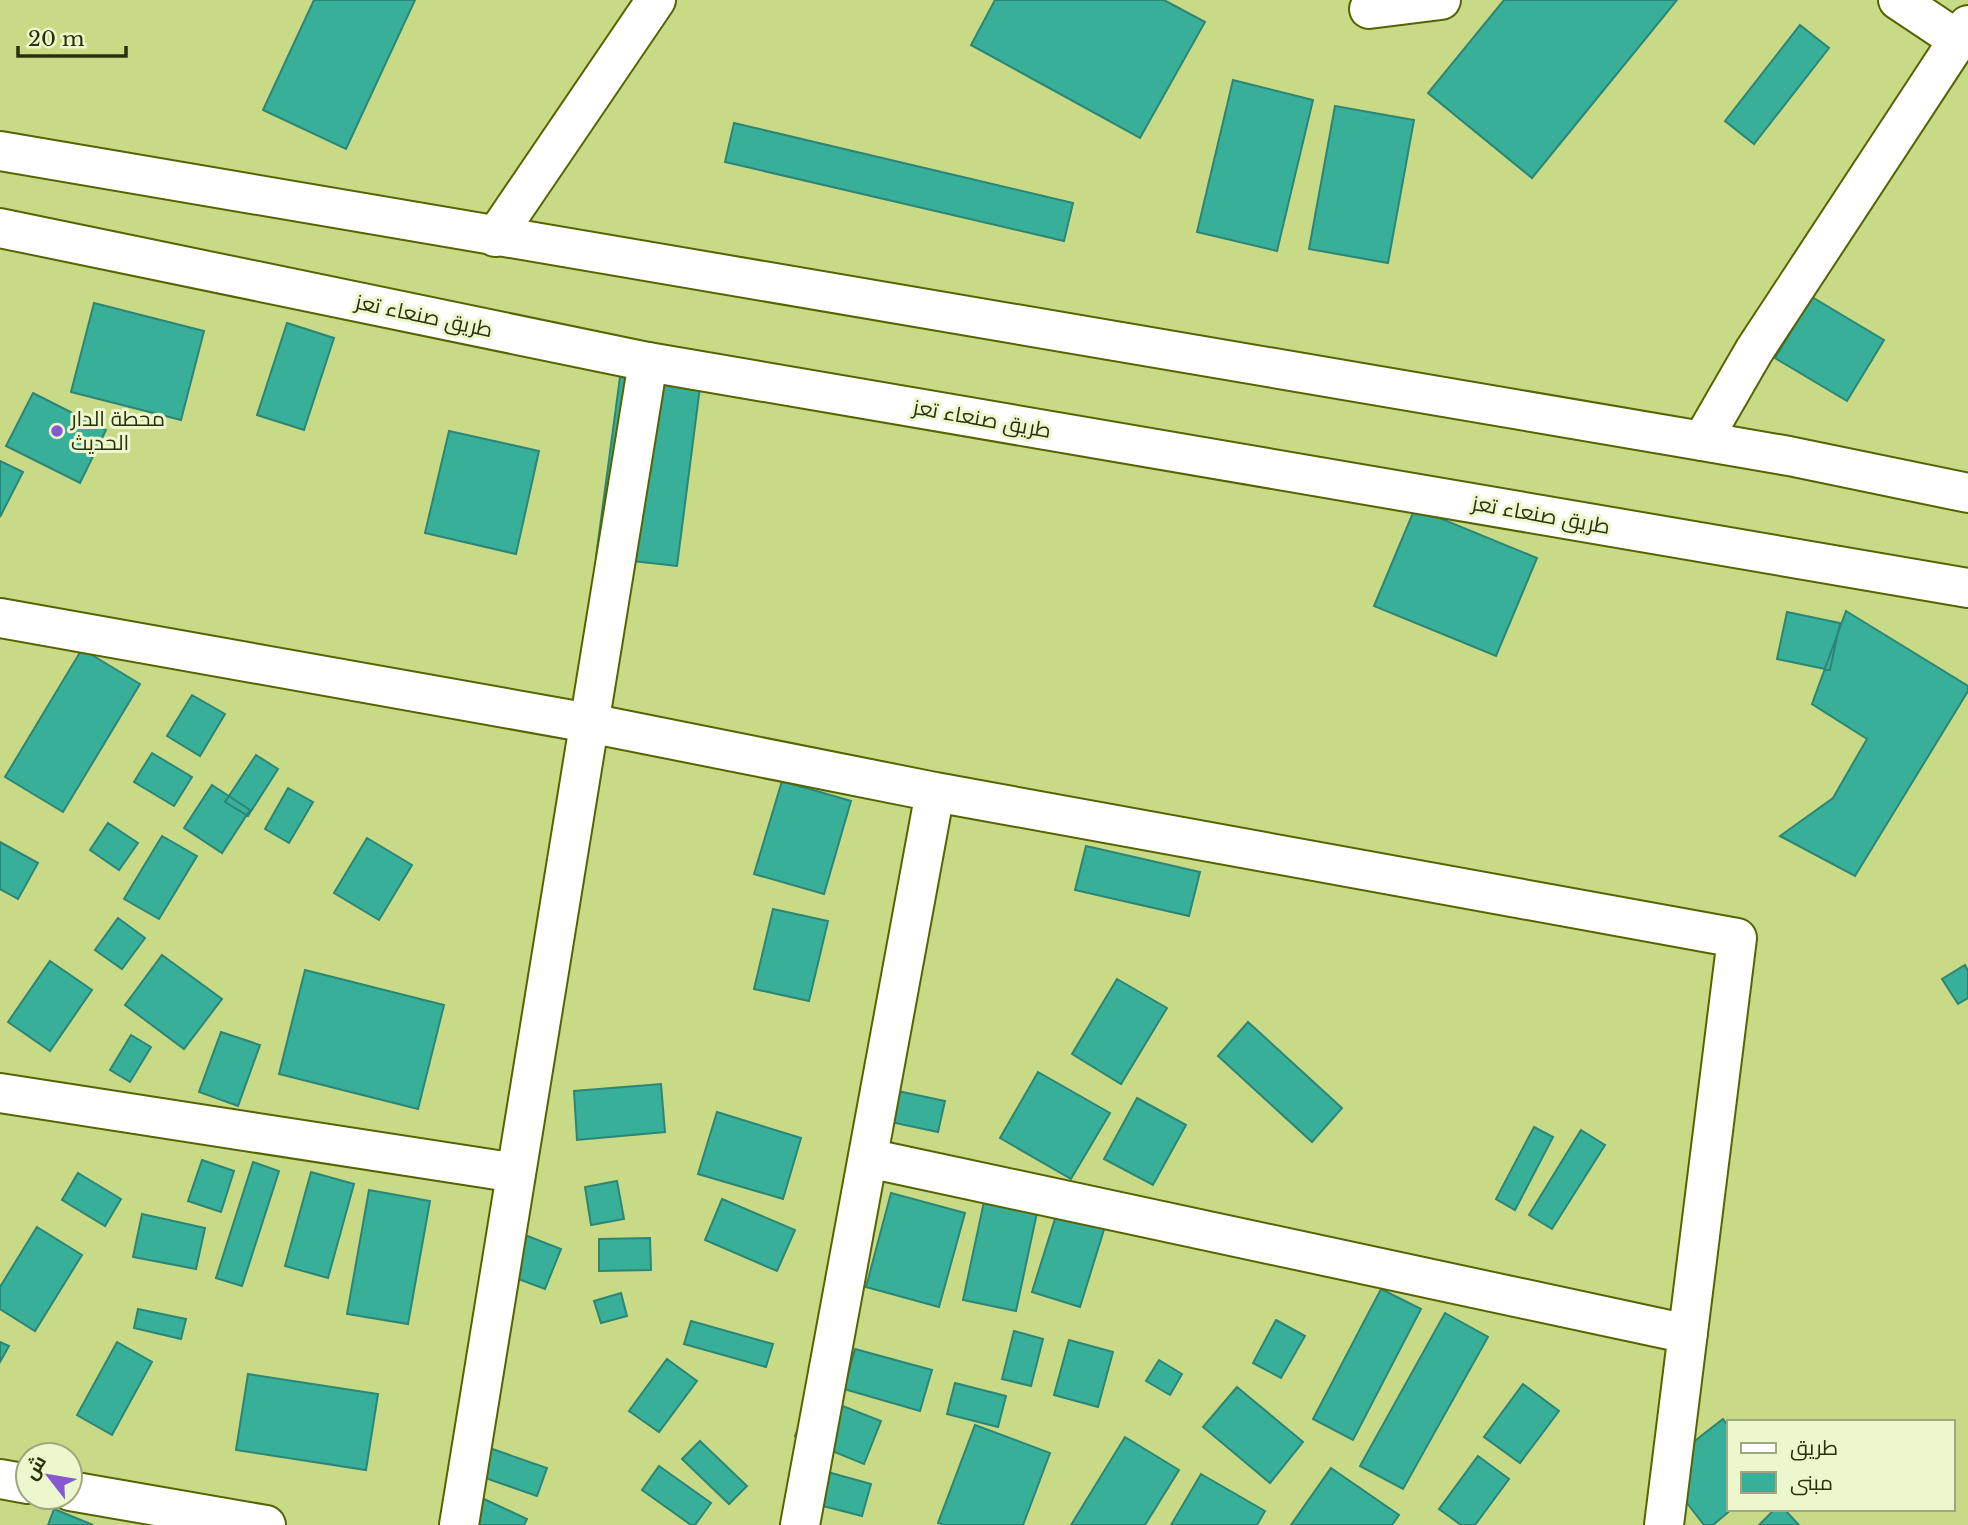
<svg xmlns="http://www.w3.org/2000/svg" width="1968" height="1525" font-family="'Libre Baskerville',Cairo,serif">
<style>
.building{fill:#37af99;stroke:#2c8675;stroke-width:2}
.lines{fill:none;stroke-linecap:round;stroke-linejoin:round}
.minor-casing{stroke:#566300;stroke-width:42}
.highway-casing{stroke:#566300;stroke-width:42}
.minor{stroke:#fff;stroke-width:38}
.highway{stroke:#fff;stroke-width:38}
.poi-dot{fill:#8658d1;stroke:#edf7cd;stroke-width:2.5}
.labels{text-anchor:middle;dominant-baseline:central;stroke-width:6;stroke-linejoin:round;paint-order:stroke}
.street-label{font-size:21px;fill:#2a300c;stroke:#edf7cd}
.poi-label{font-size:21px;fill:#2a300c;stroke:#edf7cd;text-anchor:start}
</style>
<rect width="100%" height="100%" fill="#c9da86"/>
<path class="building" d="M314,0H415L346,149L263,110Z
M995,0H1164L1205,22L1140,138L971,45Z
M1504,0H1677L1532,178L1428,93Z
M1800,25L1829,48L1754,144L1725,121Z
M1233,80L1313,100L1277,251L1197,232Z
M1335,106L1414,120L1388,263L1309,249Z
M734,123L1073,203L1064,241L725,162Z
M1812,297L1884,340L1847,401L1775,358Z
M94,303L204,331L181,420L71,392Z
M287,323L334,338L304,430L257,415Z
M620,377L700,387L677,566L596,557Z
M33,393L106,430L80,483L6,446Z
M449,431L539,451L516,554L425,533Z
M0,461L23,472L0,517Z
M1415,508L1537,558L1496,656L1374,606Z
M1846,611L1968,686V691L1855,876L1780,836L1833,798L1867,739L1812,704Z
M1787,612L1840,623L1830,670L1777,659Z
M82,649L140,684L63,812L5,777Z
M192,695L225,714L200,756L167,736Z
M152,753L192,777L174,806L134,782Z
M256,755L278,769L248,816L225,802Z
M782,781L851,801L824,894L754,874Z
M212,785L250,810L222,853L184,828Z
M288,788L313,802L289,843L265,829Z
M108,823L138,843L119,870L90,850Z
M162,836L197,856L159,919L124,899Z
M367,838L412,865L379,920L334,893Z
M0,842L38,863L18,899L0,889Z
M1086,846L1200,872L1189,916L1075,890Z
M773,909L828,921L809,1001L754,989Z
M118,918L145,938L122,969L95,950Z
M162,955L222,999L184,1049L125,1005Z
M50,961L92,990L50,1051L8,1022Z
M1965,965L1968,971V998L1958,1004L1942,979Z
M305,970L444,1005L418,1109L279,1074Z
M1117,979L1167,1008L1121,1084L1072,1054Z
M1248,1022L1342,1108L1312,1142L1218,1056Z
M221,1032L260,1045L238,1106L199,1092Z
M131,1035L151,1047L130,1082L110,1070Z
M1038,1072L1110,1113L1071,1179L1000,1138Z
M661,1084L665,1132L577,1140L574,1091Z
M879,1087L945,1101L938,1132L872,1118Z
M1137,1098L1186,1125L1153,1185L1104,1159Z
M717,1112L801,1138L783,1199L698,1174Z
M1534,1127L1553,1137L1515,1210L1496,1199Z
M1581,1130L1605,1145L1552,1229L1529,1215Z
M202,1160L234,1171L221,1212L188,1201Z
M253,1162L279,1171L242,1286L216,1278Z
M311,1172L354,1184L328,1278L285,1266Z
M78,1173L121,1199L105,1226L62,1200Z
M617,1181L624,1219L591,1225L585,1187Z
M369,1190L430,1201L408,1324L347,1314Z
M891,1193L965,1213L939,1307L866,1287Z
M985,1197L1038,1208L1016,1311L963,1300Z
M722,1199L795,1230L777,1271L705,1240Z
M1059,1206L1107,1220L1080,1307L1032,1292Z
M142,1214L205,1228L196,1269L133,1257Z
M502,1226L561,1249L545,1289L486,1267Z
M37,1227L82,1255L35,1331L0,1309V1287Z
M650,1238L651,1270L599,1271V1239Z
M1381,1289L1421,1309L1353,1440L1313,1419Z
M621,1293L627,1316L601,1323L594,1301Z
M138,1309L186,1319L181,1339L134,1328Z
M1445,1313L1488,1337L1403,1489L1360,1466Z
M1276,1320L1305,1336L1281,1378L1253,1363Z
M691,1321L773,1344L766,1367L684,1344Z
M1014,1331L1043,1339L1031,1386L1002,1379Z
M1069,1340L1113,1352L1098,1407L1054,1395Z
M0,1342L9,1346L0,1362Z
M117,1342L152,1362L112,1435L77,1415Z
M855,1349L932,1370L920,1411L844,1389Z
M667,1359L697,1381L659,1432L629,1411Z
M1159,1360L1182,1374L1170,1395L1146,1381Z
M248,1374L378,1394L366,1470L236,1450Z
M955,1383L1006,1396L998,1427L947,1414Z
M1523,1384L1559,1411L1520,1463L1484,1437Z
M1237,1387L1303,1442L1270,1483L1203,1427Z
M812,1394L881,1421L864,1464L795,1436Z
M1723,1419L1728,1426V1509H1732L1713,1525H1704L1660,1468Z
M975,1425L1050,1453L1023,1525H944L938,1523Z
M1125,1437L1179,1470L1145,1525H1071Z
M700,1441L747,1486L729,1504L682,1459Z
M478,1444L547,1468L537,1496L468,1472Z
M1478,1456L1509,1479L1475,1525H1461L1439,1509Z
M659,1466L711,1503L695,1525H691L642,1490Z
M1331,1468L1399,1515L1392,1525H1291Z
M824,1471L871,1484L862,1516L815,1504Z
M1201,1474L1265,1511L1257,1525H1171Z
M471,1493L527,1519L524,1525H457Z
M54,1509L93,1525H48Z
M1775,1509H1784L1799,1525H1759Z"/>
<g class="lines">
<defs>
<path id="minor" d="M1898,0L1958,40
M1369,9L1441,0
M495,237L656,0
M1702,441L1754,351L1968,25
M0,618L589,723L935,792L800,1525
M935,792L1737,938L1664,1525
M0,1093L516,1173
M868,1158L1688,1334
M0,1479L28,1484
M70,1491L266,1525
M459,1525L648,362"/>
<path id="highway" d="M0,151L1702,441L1789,456L1968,493
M0,228L648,362L1968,588"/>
</defs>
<use href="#minor" class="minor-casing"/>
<use href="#highway" class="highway-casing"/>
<use href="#minor" class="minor"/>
<use href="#highway" class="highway"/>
</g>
<circle class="poi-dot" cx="57" cy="431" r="7"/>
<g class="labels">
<g class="street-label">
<text transform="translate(424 316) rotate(12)">طريق صنعاء تعز</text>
<text transform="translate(982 419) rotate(10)">طريق صنعاء تعز</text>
<text transform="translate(1541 515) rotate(10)">طريق صنعاء تعز</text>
</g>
<g class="poi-label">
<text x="71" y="419">محطة الدار<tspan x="71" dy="24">الحديث</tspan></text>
</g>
</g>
<rect x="1727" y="1420" width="228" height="91" fill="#edf7cd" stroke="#9fa780" stroke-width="2"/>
<rect x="1741" y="1443" width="35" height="10" fill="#ffffff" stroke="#9fa780" stroke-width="2"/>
<text x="1790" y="1455" font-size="21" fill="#2a300c">طريق</text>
<rect x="1741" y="1472" width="35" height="21" fill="#37af99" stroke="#9fa780" stroke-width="2"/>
<text x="1790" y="1490" font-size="21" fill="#2a300c">مبنى</text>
<g transform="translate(49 1476) rotate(301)"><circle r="33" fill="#edf7cd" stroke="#9fa780" stroke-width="2"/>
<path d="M0-5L12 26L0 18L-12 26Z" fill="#8658d1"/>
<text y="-10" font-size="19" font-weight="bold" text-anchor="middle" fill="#2a300c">ش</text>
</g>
<path d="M18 46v10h108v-10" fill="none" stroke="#2a300c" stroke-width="3.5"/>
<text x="28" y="46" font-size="21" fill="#2a300c" stroke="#edf7cd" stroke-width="5" paint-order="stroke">20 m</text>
</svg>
